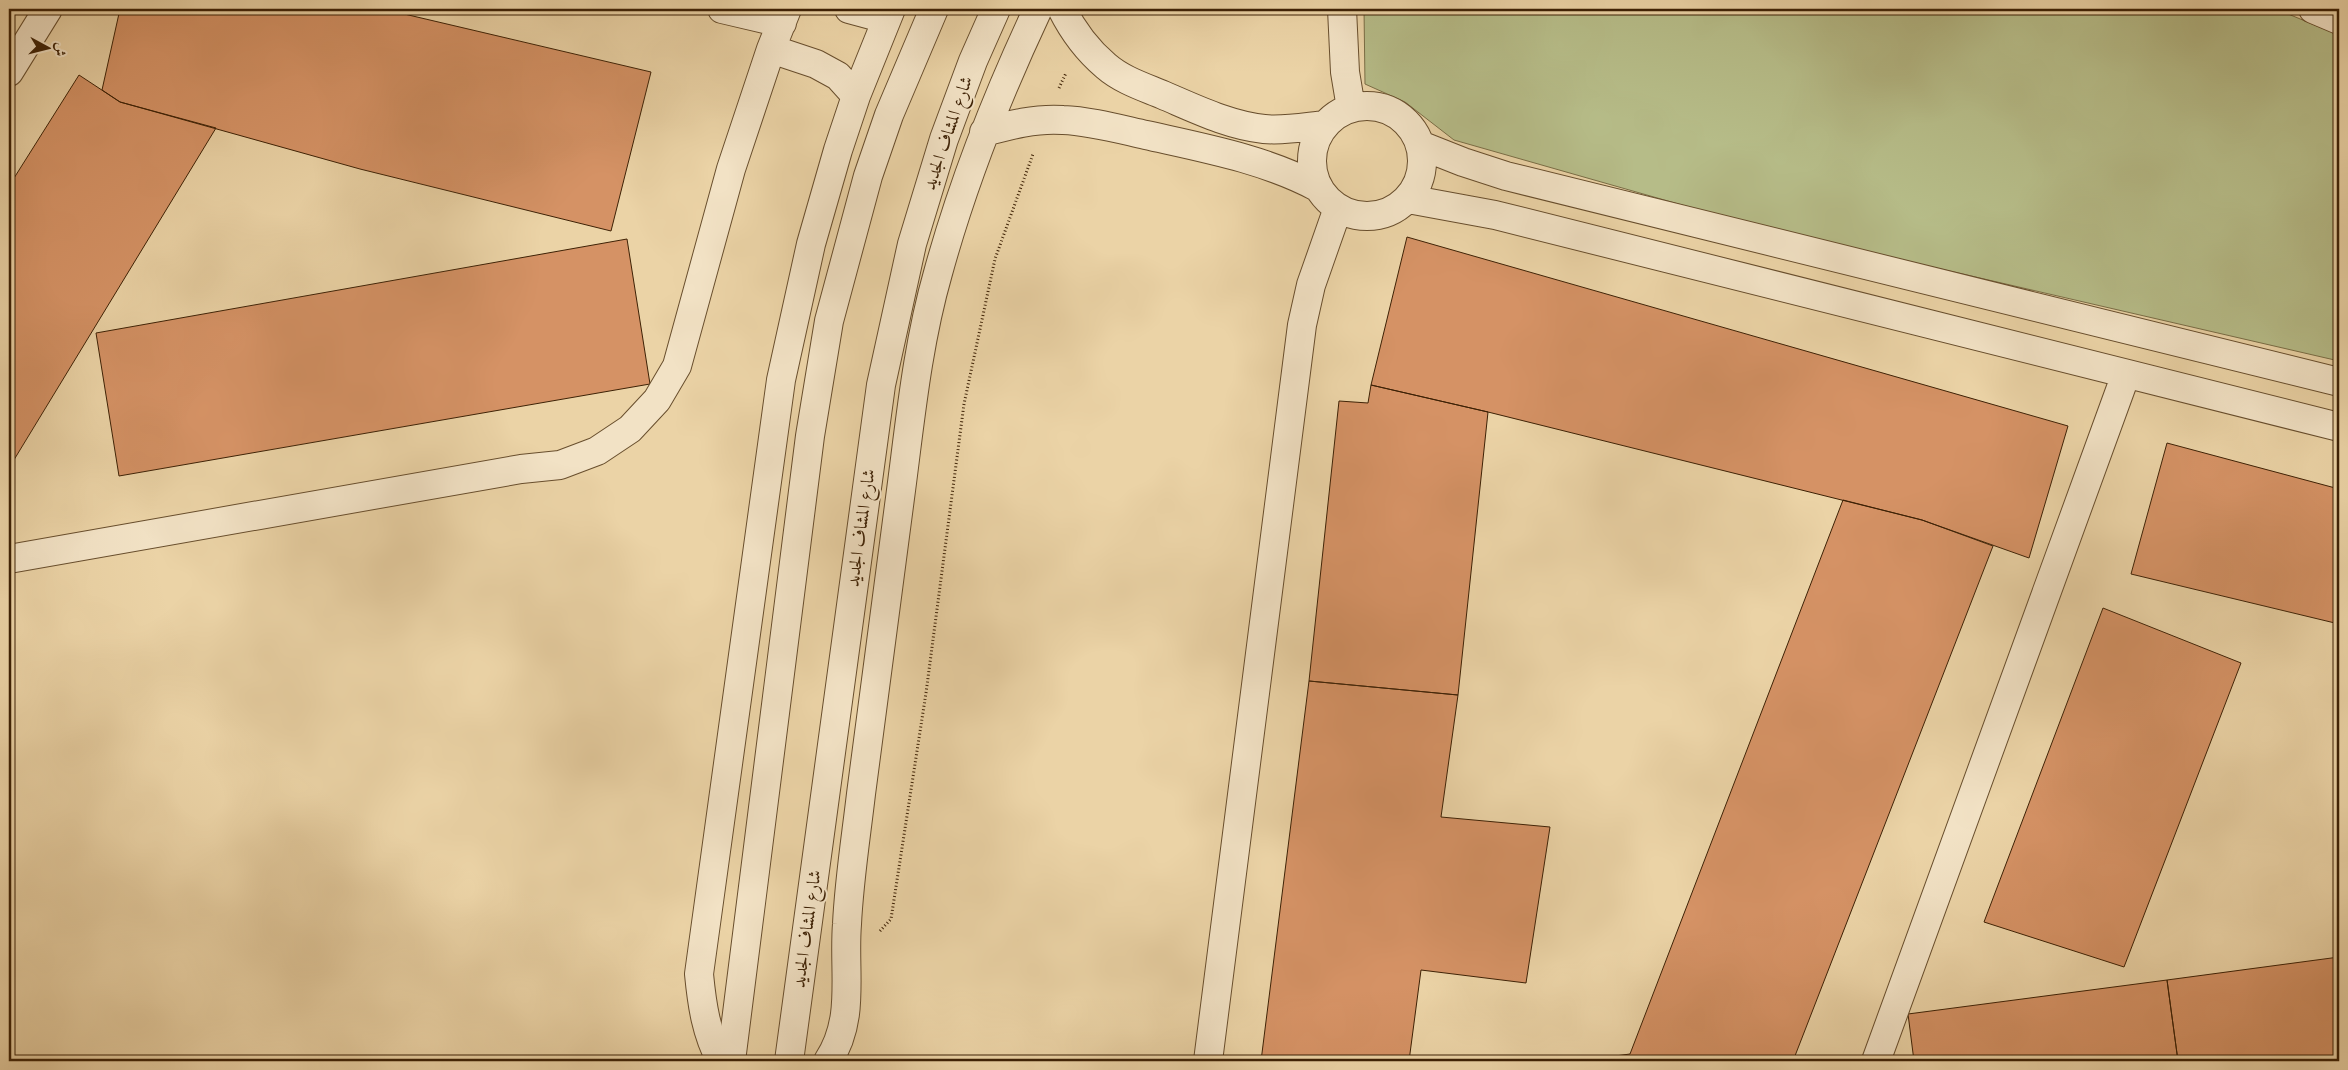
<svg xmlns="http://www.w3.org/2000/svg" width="2348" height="1070" font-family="Cardo,Amiri,serif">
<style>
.green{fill:#b6bc88;stroke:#7a6e46}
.building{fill:#d59265;stroke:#3d2105}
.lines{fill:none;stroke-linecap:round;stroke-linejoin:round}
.minor-casing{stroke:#684e2d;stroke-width:30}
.tertiary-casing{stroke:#684e2d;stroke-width:30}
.path{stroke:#3d2105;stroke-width:3;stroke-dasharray:1 2.5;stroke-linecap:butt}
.minor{stroke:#f2e2c5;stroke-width:28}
.tertiary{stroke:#f2e2c5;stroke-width:28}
.labels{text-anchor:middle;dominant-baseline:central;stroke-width:4;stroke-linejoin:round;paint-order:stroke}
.street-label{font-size:18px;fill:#3d2105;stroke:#f2e2c5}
</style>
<rect width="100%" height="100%" fill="#ebd3a6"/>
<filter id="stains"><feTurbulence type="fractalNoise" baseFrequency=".004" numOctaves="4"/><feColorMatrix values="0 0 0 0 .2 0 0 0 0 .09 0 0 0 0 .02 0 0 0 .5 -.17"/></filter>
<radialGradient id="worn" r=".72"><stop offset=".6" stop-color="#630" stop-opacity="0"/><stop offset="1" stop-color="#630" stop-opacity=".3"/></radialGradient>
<path class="green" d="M1364,9H2276L2339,35V361L1759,227L1454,140L1405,102L1365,84Z"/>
<path class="building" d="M120,9H383L651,72L611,231L360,169L120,102L102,90Z
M79,75L120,102L216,128L9,468V186Z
M1407,237L2068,426L2029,558L1922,520L1488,412L1371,385Z
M627,239L650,384L119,476L96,333Z
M1371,385L1488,412L1458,695L1309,681L1339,401L1368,403Z
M2167,443L2339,489V624L2131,574Z
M1843,500L1922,520L1993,546L1793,1061H1578L1630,1054Z
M2103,608L2241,663L2124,967L1984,922Z
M1309,681L1458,695L1441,817L1550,827L1526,983L1421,970L1409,1061H1261Z
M2339,957V1061H2178L2167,980Z
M2167,980L2178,1061H1914L1908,1014Z"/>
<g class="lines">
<defs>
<path id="minor" d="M722,9L782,23
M849,9L886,19
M1062,9C1073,31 1087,50 1106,66C1122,80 1144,87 1163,95C1196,109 1228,125 1264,129C1284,131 1305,127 1325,125
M1342,9L1345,72L1351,108
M2313,9L2339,20
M771,49L816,64L838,76L856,96
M9,72L48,9
M1312 161a55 55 0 1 1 110 0a55 55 0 1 1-110 0Z
M984,132C1010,125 1036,118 1063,120C1090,121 1119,129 1146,135C1204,148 1264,159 1317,187
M1420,145L1463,162L1506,176L2339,382
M1408,199L1495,215L2339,427
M9,559L521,469L560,465L597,451L630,429L657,400L677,366L731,169L771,49L787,9
M721,1061C706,1033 702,1005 699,974L781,380L811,244L838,150L856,96L891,9
M828,1061C856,1019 843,972 847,924C849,881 856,837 861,794C874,695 887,597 900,498C910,423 917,346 938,273C963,182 998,94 1038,9
M1208,1061L1302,325L1311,285L1338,208
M1876,1061L2126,374"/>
<path id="tertiary" d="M731,1061L810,436L829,321L868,176L889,115L934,9
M789,1061L881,385L912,244L944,139L973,61L996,9"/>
</defs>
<use href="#minor" class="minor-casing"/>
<use href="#tertiary" class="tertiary-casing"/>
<path class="path" d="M1059,88L1066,73
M880,931L891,919L926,693L964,404L995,259L1033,154"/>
<use href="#minor" class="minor"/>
<use href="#tertiary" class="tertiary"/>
</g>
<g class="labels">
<g class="street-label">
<text transform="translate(948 133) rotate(-71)">شارع المشاف الجديد</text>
<text transform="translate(861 528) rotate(-82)">شارع المشاف الجديد</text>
<text transform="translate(807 929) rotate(-82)">شارع المشاف الجديد</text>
</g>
</g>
<rect width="2348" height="1070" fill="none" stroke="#ebd3a6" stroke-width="30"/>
<rect x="10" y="10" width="2328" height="1050" fill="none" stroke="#3d2105" stroke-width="2.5"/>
<rect x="15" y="15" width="2318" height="1040" fill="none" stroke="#3d2105"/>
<g transform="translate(48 48) rotate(97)" stroke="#f2e2c5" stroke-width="4" paint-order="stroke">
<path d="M0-4L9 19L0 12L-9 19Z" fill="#3d2105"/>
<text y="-8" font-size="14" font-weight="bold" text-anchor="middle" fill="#3d2105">ش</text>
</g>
<rect width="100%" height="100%" filter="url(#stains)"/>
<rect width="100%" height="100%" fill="url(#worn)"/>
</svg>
